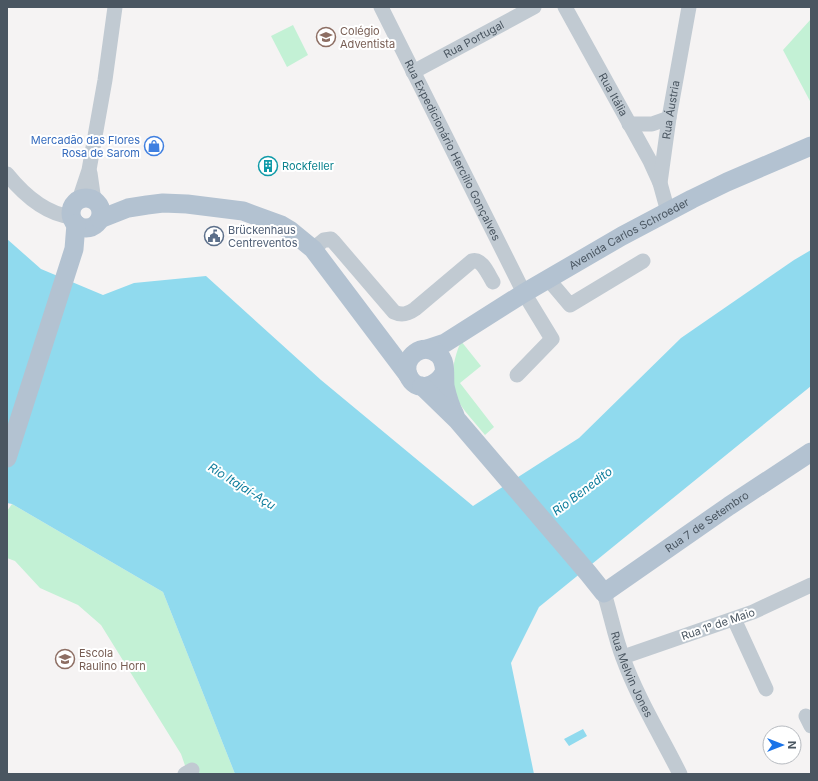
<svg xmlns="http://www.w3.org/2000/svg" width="818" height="781" font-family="Inter,sans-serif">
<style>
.green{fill:#c3f1d5}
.water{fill:#90daee}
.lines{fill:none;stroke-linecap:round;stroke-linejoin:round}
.minor{stroke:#c1cad2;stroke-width:15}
.major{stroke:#b3c2d1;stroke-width:19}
.labels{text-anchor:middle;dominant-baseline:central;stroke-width:4;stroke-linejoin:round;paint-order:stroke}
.education-label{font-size:11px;fill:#785e54;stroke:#fff;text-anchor:start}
.street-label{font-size:11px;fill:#4a5661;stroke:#fff}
.shop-label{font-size:11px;fill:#366cbe;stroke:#fff;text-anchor:end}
.culture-label{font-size:11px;fill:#0d838f;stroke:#fff;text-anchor:start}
.service-label{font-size:11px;fill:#4e5e75;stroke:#fff;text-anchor:start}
.water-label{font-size:12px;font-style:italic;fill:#0c7c9b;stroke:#fff}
</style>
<rect width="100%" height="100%" fill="#f5f3f3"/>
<path class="green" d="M811,19V103L783,50Z
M293,25L308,55L287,67L271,36Z
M461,341L481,366L460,383L494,427L485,435C477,425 462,409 457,399C448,381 454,358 461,341Z
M12,504L163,592L235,774H188L181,754L101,625L78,605L40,588L15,561L7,558V511Z"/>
<path class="water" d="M7,239L41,269L103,295L134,283L206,276L321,380L473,506L579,438L681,338L794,260L811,250V386L539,607L511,663L534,774H235L163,592L12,504L7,503Z
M583,729L587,736L569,746L564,739Z"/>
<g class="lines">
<g class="minor">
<path id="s1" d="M381,7L524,293L552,339L517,375"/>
<path id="s2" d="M565,7L650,161L660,183"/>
<path id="s3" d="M413,72L534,7"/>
<path d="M629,124H652L669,118"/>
<path d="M90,173L94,201"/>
<path d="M7,174C24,195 45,214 72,217"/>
<path d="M79,200L89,170L105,80L115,7"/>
<path id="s4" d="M668,212L660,183L669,118L689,7"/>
<path d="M313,249L324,240L331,239L333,241L394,312C402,316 408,314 415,309L472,261C482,258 488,274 493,282"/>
<path d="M548,279L570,305L643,261"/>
<path id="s5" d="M604,593C611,615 615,638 623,658C638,699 661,736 680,774"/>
<path d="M734,619L766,689"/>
<path d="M623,657L753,612L811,585"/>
<path d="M806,716L811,726"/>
<path d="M185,774L192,770"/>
</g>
<g class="major">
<circle cx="86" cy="213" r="15"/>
<path d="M100,219L128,208L147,205L163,203L187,204L243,211L281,225L291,231L313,249L408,375"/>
<path id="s6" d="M427,349L445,343L524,293L622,236L692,199L727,182L811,146"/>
<path d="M444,373C436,387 416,394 408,375C402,357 423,341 438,354C447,361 444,375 445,386C447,395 450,406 455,415"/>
<path id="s7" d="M422,386L458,421L588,573L604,593L729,506L811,452"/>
<path d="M7,458L74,249L76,224"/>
</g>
</g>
<defs>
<symbol id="school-ring" viewBox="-11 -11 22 22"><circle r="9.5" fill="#fff" stroke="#8d6e63" stroke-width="1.5"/><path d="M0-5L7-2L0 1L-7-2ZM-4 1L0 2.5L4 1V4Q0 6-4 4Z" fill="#8d6e63"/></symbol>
<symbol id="shop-ring" viewBox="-11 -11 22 22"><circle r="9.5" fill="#fff" stroke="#3f7fe0" stroke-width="1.5"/><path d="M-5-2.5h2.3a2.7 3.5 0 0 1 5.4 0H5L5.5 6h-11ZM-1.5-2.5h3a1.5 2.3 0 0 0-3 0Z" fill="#3f7fe0"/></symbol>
<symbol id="building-ring" viewBox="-11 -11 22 22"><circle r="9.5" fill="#fff" stroke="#0f9aa8" stroke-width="1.5"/><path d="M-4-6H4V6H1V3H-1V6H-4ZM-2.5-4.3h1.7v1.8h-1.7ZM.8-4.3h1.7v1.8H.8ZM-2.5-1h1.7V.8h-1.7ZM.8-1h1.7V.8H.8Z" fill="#0f9aa8"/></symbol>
<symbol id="civic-ring" viewBox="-11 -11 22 22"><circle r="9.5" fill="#fff" stroke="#5c6f8a" stroke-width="1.5"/><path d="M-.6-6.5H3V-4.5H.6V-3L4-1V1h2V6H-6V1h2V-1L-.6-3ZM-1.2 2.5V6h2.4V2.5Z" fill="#5c6f8a"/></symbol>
</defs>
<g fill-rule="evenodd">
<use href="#school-ring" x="315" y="26" width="22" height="22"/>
<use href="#shop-ring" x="143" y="135" width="22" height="22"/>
<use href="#building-ring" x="257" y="155" width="22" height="22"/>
<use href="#civic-ring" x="203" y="225" width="22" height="22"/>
<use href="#school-ring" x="54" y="648" width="22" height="22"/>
</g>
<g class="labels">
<g class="education-label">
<text x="340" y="31">Colégio<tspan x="340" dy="13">Adventista</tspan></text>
<text x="79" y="653">Escola<tspan x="79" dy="13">Raulino Horn</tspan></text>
</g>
<g class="street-label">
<text stroke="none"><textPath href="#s3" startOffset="69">Rua Portugal</textPath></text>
<text stroke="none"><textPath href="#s2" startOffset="100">Rua Itália</textPath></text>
<text stroke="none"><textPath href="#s4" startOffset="104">Rua Áustria</textPath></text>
<text stroke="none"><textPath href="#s1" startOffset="160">Rua Expedicionário Hercílio Gonçalves</textPath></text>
<text stroke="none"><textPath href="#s6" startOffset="233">Avenida Carlos Schroeder</textPath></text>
<text stroke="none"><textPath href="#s7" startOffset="401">Rua 7 de Setembro</textPath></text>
<text transform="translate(718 624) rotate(-19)">Rua 1º de Maio</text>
<text stroke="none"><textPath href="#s5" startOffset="86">Rua Melvin Jones</textPath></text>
</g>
<g class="shop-label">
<text x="140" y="140">Mercadão das Flores<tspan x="140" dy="13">Rosa de Sarom</tspan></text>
</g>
<g class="culture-label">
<text x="282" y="166">Rockfeller</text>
</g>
<g class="service-label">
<text x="228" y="230">Brückenhaus<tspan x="228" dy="13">Centreventos</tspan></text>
</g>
<g class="water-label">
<text transform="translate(242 486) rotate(32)">Rio Itajaí-Açu</text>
<text transform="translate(582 491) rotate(-37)">Rio Benedito</text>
</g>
</g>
<rect width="818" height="781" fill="none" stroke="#4a5661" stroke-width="16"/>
<g transform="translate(782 745) rotate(90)"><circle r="19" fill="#ffffff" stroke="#b7bbc0"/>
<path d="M0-3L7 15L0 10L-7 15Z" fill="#1a73e8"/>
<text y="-6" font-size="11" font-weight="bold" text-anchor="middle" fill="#4a5661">N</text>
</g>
</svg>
